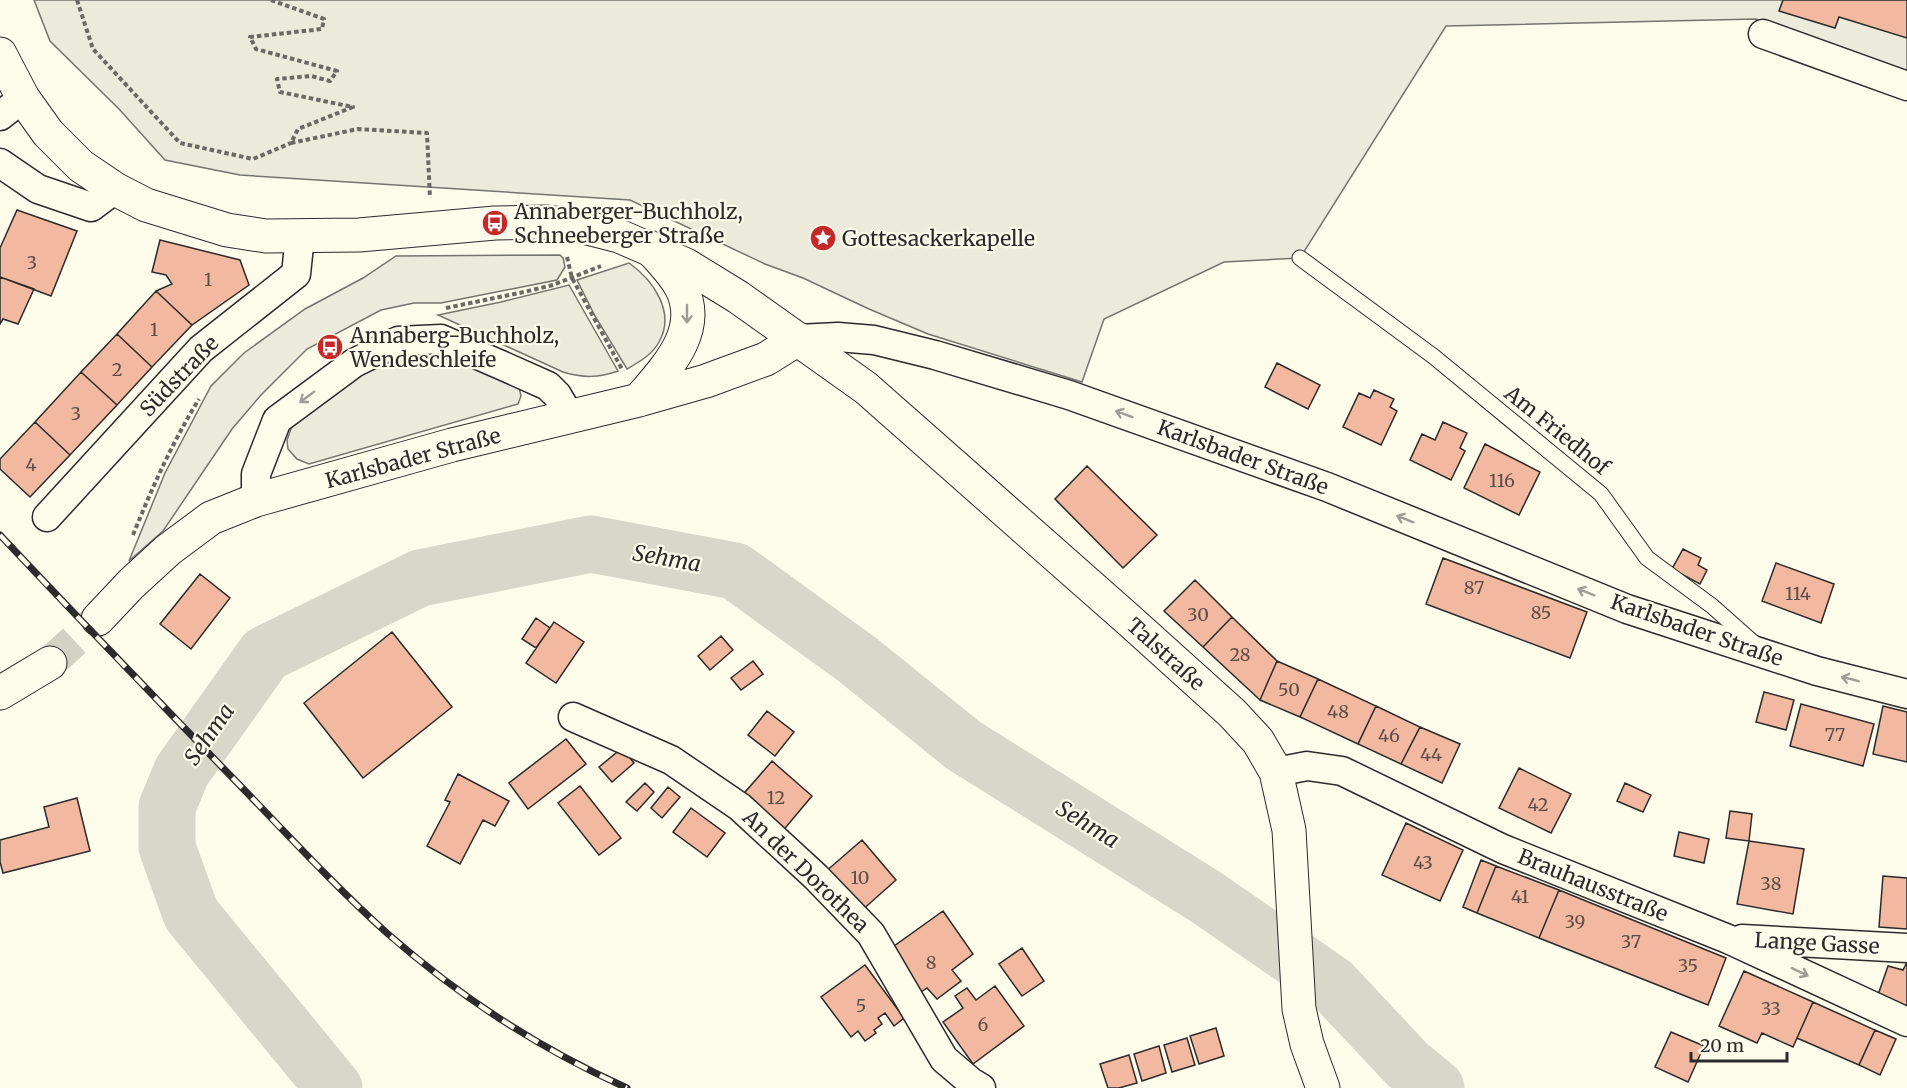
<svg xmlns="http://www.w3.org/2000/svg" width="1907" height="1088" font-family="Merriweather,serif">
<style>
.green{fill:#ecebdb;stroke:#74746e;stroke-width:1.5}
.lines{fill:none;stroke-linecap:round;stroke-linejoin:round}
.river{stroke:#d8d7c9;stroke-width:57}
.building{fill:#f2b8a0;stroke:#2b2b2b;stroke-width:1.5}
.secondary-tunnel{stroke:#d3d1c4;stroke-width:33;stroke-dasharray:33 16;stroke-linecap:butt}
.service-casing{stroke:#2b2b2b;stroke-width:17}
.minor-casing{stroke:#2b2b2b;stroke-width:31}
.secondary-casing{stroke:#2b2b2b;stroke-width:35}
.primary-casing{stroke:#2b2b2b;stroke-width:35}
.path{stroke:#6a6964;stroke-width:4;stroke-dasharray:4.5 3;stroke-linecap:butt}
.service{stroke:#fdfbea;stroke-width:15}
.minor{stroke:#fdfbea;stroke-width:28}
.secondary{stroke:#fdfbea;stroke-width:33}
.primary{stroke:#fdfbea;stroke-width:33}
.rail-casing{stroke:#2b2b2b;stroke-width:7}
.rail{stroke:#fdfbea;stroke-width:4.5;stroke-dasharray:14;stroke-linecap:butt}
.oneway{stroke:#9e9d94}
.labels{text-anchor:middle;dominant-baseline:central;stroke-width:4.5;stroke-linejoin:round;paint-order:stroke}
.number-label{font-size:18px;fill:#5d4e48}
.poi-label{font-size:21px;fill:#2b2b2b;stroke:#fdfbea;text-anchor:start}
.street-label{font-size:21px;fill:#2b2b2b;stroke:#fdfbea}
.water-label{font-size:22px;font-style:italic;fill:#2b2b2b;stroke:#fdfbea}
</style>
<rect width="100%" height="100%" fill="#fdfbea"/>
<path class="green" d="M34,0H1907V73L1756,19L1446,26L1300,258L1224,262L1104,319L1082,382L928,334L869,309L803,278L765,264L630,200L240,175L165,160L119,109L50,41Z
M560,255L563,258L565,267L557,280L441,303H414L381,310L307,349L261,395L232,429L163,531L129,561L165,473L211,386L244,353L305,309L363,278L396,256Z
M629,263C653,280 676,312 659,342C652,355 639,362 627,369L595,316L577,280Z
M569,285L618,371C598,378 583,378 563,372L438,315L501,302Z
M430,353L505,379L519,387L521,396L518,404L309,464L297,459L288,449L287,440L293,423L359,376L410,354Z"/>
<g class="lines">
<path class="river" d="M334,1088L191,914L167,847V807L182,771L265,654L420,578L591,544L735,571L858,660L963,745L1206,897L1332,984L1407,1064L1436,1088"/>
</g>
<path class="building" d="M1783,0H1907V38L1839,17L1835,28L1779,11Z
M17,210L77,231L51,296L0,277V248Z
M160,240L240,260L249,285L192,325L156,291L172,284L166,275L152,272Z
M0,277L34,289L18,324L3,319L0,324Z
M156,291L192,325L152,367L117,334Z
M117,334L152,367L117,405L81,372Z
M1277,363L1320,385L1308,409L1265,387Z
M81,372L117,405L70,455L35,422Z
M1374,390L1394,399L1390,407L1397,411L1381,445L1343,427L1359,393L1370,398Z
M35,422L70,455L30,497L0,469V459Z
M1443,422L1467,433L1460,448L1465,451L1451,480L1410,460L1422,434L1435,440Z
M1485,444L1540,472L1519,515L1464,488Z
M1087,466L1157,535L1123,568L1055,499Z
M1683,549L1701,558L1698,565L1707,570L1700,584L1672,569Z
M1443,558L1587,612L1570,658L1426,604Z
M1776,563L1834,584L1821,623L1762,601Z
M200,574L230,598L191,649L160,624Z
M1195,580L1232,617L1203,647L1164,611Z
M1232,617L1277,661L1260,700L1203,647Z
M536,618L550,628L536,648L522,639Z
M554,622L584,642L556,683L526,663Z
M392,632L452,707L363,778L304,703Z
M721,636L733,650L710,670L698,656Z
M753,661L763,674L741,690L731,678Z
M1277,661L1318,679L1300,717L1260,700Z
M1318,679L1376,706L1358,744L1300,717Z
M1764,692L1794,700L1786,730L1756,722Z
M1801,704L1874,724L1863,766L1790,746Z
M1376,706L1420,727L1401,764L1358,744Z
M1883,706L1907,712V762L1873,754Z
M767,711L794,732L775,756L748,735Z
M1420,727L1460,744L1442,783L1401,764Z
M566,739L586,764L528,809L509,783Z
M622,748L634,763L612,782L599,767Z
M772,761L812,796L781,833L740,798Z
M1519,768L1571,794L1551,833L1499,808Z
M458,774L509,801L495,826L483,820L460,864L427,846L450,802L445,800Z
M645,783L654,792L637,811L626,802Z
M1625,783L1651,795L1643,812L1617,801Z
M580,786L621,838L599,855L558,803Z
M668,787L680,797L662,818L651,808Z
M77,798L90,851L3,873L0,862V840L49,827L44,807Z
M691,808L725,833L707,857L673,832Z
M1730,811L1752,814L1749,841L1726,838Z
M1406,823L1463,850L1440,901L1382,875Z
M1679,832L1709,839L1704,863L1674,856Z
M862,840L896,880L860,912L824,873Z
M1749,841L1804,849L1793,914L1737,904Z
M1481,860L1496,866L1477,913L1463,907Z
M1496,866L1559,890L1539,938L1477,913Z
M1883,876L1907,878V929L1879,927Z
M1559,890L1726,958L1708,1005L1539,938Z
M943,911L973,954L952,970L961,981L937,999L927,988L921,992L890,949Z
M1022,948L1044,981L1022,996L999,964Z
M1907,962V1006L1878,995L1888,966L1903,970Z
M865,965L904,1018L894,1026L885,1013L878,1018L882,1024L874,1030L876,1033L865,1041L858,1031L851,1037L821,997Z
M1744,971L1813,1002L1793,1047L1762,1033L1757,1043L1719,1026Z
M995,986L1024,1026L973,1064L943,1022L963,1008L955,996L967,988L976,1000Z
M1813,1002L1875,1030L1859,1065L1797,1038Z
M1216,1028L1224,1056L1199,1064L1190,1036Z
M1875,1030L1896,1039L1880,1075L1859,1065Z
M1671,1032L1704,1046L1688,1082L1655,1067Z
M1187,1038L1195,1065L1172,1072L1164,1045Z
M1159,1046L1166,1073L1142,1081L1134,1054Z
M1129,1055L1137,1083L1119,1088H1108L1100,1064Z"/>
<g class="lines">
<path class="secondary-tunnel" d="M50,663L98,619"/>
<defs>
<path id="service" d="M1300,258L1433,356L1601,494L1647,558L1712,606L1756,645"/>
<path id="minor" d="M1763,34L1907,86
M0,116L23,98
M0,163L38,189L91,207L115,189
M798,339L838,337L874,340L935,355L1069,395L1327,487L1627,609L1817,671L1907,694
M256,500V474L277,420L354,363L398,341L441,339L501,365L548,386L557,395L570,417
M47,517L201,349L296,274L300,236
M573,717L671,760L740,807L816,877L871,934L944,1059L971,1082L981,1088
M1276,772L1307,766L1342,771L1503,849L1728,939L1907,1022
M1742,939L1907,948"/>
<path id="secondary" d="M639,400C665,369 704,331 681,287C673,272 660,260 649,247
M98,619L131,584L168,550L211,518L256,500L452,445L639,400L706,381L766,359L798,339
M0,693L50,663"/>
<path id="primary" d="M0,54L23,98L48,133L81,166L115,189L146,205L227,230L266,236L359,235L495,223L547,222L580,226L619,236L686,265L738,297L866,388L1130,621L1232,713L1258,741L1276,772L1289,830L1299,1009L1307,1044L1323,1088"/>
</defs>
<use href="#service" class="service-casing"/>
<use href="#minor" class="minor-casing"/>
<use href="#secondary" class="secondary-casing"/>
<use href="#primary" class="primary-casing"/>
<path class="path" d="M77,0L93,49L180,143L253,159L291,143
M271,0L324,19L322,29L250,37L256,49L337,71L330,81L311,76L277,79L280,92L353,107L298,129L291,143L358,129L427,133L430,198
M567,257L572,278L623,371
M446,308L524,292L553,285L601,266
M133,535C152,488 172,443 199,399"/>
<use href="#service" class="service"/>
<use href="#minor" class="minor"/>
<use href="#secondary" class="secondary"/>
<use href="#primary" class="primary"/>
<defs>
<path id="rail" d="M0,535C73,613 148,690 222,767C277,823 330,882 388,934C460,997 540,1049 627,1088"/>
</defs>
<use href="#rail" class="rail-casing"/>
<use href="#rail" class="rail"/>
</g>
<defs><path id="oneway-shaft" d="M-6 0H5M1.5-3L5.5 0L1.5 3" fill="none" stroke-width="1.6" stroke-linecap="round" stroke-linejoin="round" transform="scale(1.5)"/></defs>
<g class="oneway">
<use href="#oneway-shaft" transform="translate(687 314) rotate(90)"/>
<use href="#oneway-shaft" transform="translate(307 397) rotate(143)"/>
<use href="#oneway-shaft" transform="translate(1124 414) rotate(-160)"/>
<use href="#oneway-shaft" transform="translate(1405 519) rotate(-158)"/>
<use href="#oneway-shaft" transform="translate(1586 592) rotate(-158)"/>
<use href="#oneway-shaft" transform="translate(1850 679) rotate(-166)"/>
<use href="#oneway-shaft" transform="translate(1800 972) rotate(25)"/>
</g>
<defs>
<symbol id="bus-disc" viewBox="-11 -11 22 22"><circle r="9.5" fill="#c62828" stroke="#fdfbea"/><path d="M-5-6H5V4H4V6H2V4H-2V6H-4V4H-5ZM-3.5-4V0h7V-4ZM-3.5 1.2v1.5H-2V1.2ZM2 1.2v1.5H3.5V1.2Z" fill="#fff"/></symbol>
<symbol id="sight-disc" viewBox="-11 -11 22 22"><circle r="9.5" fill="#c62828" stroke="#fdfbea"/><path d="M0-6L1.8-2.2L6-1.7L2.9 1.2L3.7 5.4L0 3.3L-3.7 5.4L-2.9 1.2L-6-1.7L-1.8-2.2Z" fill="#fff"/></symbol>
</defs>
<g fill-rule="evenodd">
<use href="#bus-disc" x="480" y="208" width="30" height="30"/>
<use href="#sight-disc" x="808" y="223" width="30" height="30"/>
<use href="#bus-disc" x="315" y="332" width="30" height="30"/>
</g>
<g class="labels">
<g class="number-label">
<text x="32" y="262">3</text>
<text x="208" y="279">1</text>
<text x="154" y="329">1</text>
<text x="117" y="369">2</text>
<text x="76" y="413">3</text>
<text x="31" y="464">4</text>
<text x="1502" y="480">116</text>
<text x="1474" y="587">87</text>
<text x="1798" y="593">114</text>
<text x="1541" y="612">85</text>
<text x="1198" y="614">30</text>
<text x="1240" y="654">28</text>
<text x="1289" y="689">50</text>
<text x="1338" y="711">48</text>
<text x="1835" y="734">77</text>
<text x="1389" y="735">46</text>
<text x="1431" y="754">44</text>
<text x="776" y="797">12</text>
<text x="1538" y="804">42</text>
<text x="1423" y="862">43</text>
<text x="860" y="877">10</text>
<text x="1771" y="883">38</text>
<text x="1520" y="896">41</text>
<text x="1575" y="921">39</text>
<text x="1631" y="941">37</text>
<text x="931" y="962">8</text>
<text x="1688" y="965">35</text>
<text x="861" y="1005">5</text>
<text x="1771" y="1008">33</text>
<text x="983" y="1024">6</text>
</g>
<g class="poi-label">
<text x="514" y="211">Annaberger-Buchholz,<tspan x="514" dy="24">Schneeberger Straße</tspan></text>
<text x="842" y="238">Gottesackerkapelle</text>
<text x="350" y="335">Annaberg-Buchholz,<tspan x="350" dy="24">Wendeschleife</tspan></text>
</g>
<g class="street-label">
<text transform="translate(179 376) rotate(-46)">Südstraße</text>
<text transform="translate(1557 430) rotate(39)">Am Friedhof</text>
<text transform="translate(1243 457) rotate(20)">Karlsbader Straße</text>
<text transform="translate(413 458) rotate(-15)">Karlsbader Straße</text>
<text transform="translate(1697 630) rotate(19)">Karlsbader Straße</text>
<text transform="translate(1166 654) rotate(42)">Talstraße</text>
<text transform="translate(806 871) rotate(44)">An der Dorothea</text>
<text transform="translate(1593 885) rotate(22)">Brauhausstraße</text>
<text transform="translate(1817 943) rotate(3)">Lange Gasse</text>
</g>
<g class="water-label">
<text transform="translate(667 558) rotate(10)">Sehma</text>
<text transform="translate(209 734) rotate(-55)">Sehma</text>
<text transform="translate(1088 824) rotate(32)">Sehma</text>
</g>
</g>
<path d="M1691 1052v9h96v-9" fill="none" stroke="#2b2b2b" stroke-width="3"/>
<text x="1700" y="1052" font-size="18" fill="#2b2b2b" stroke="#fdfbea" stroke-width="4.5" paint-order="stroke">20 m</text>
</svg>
